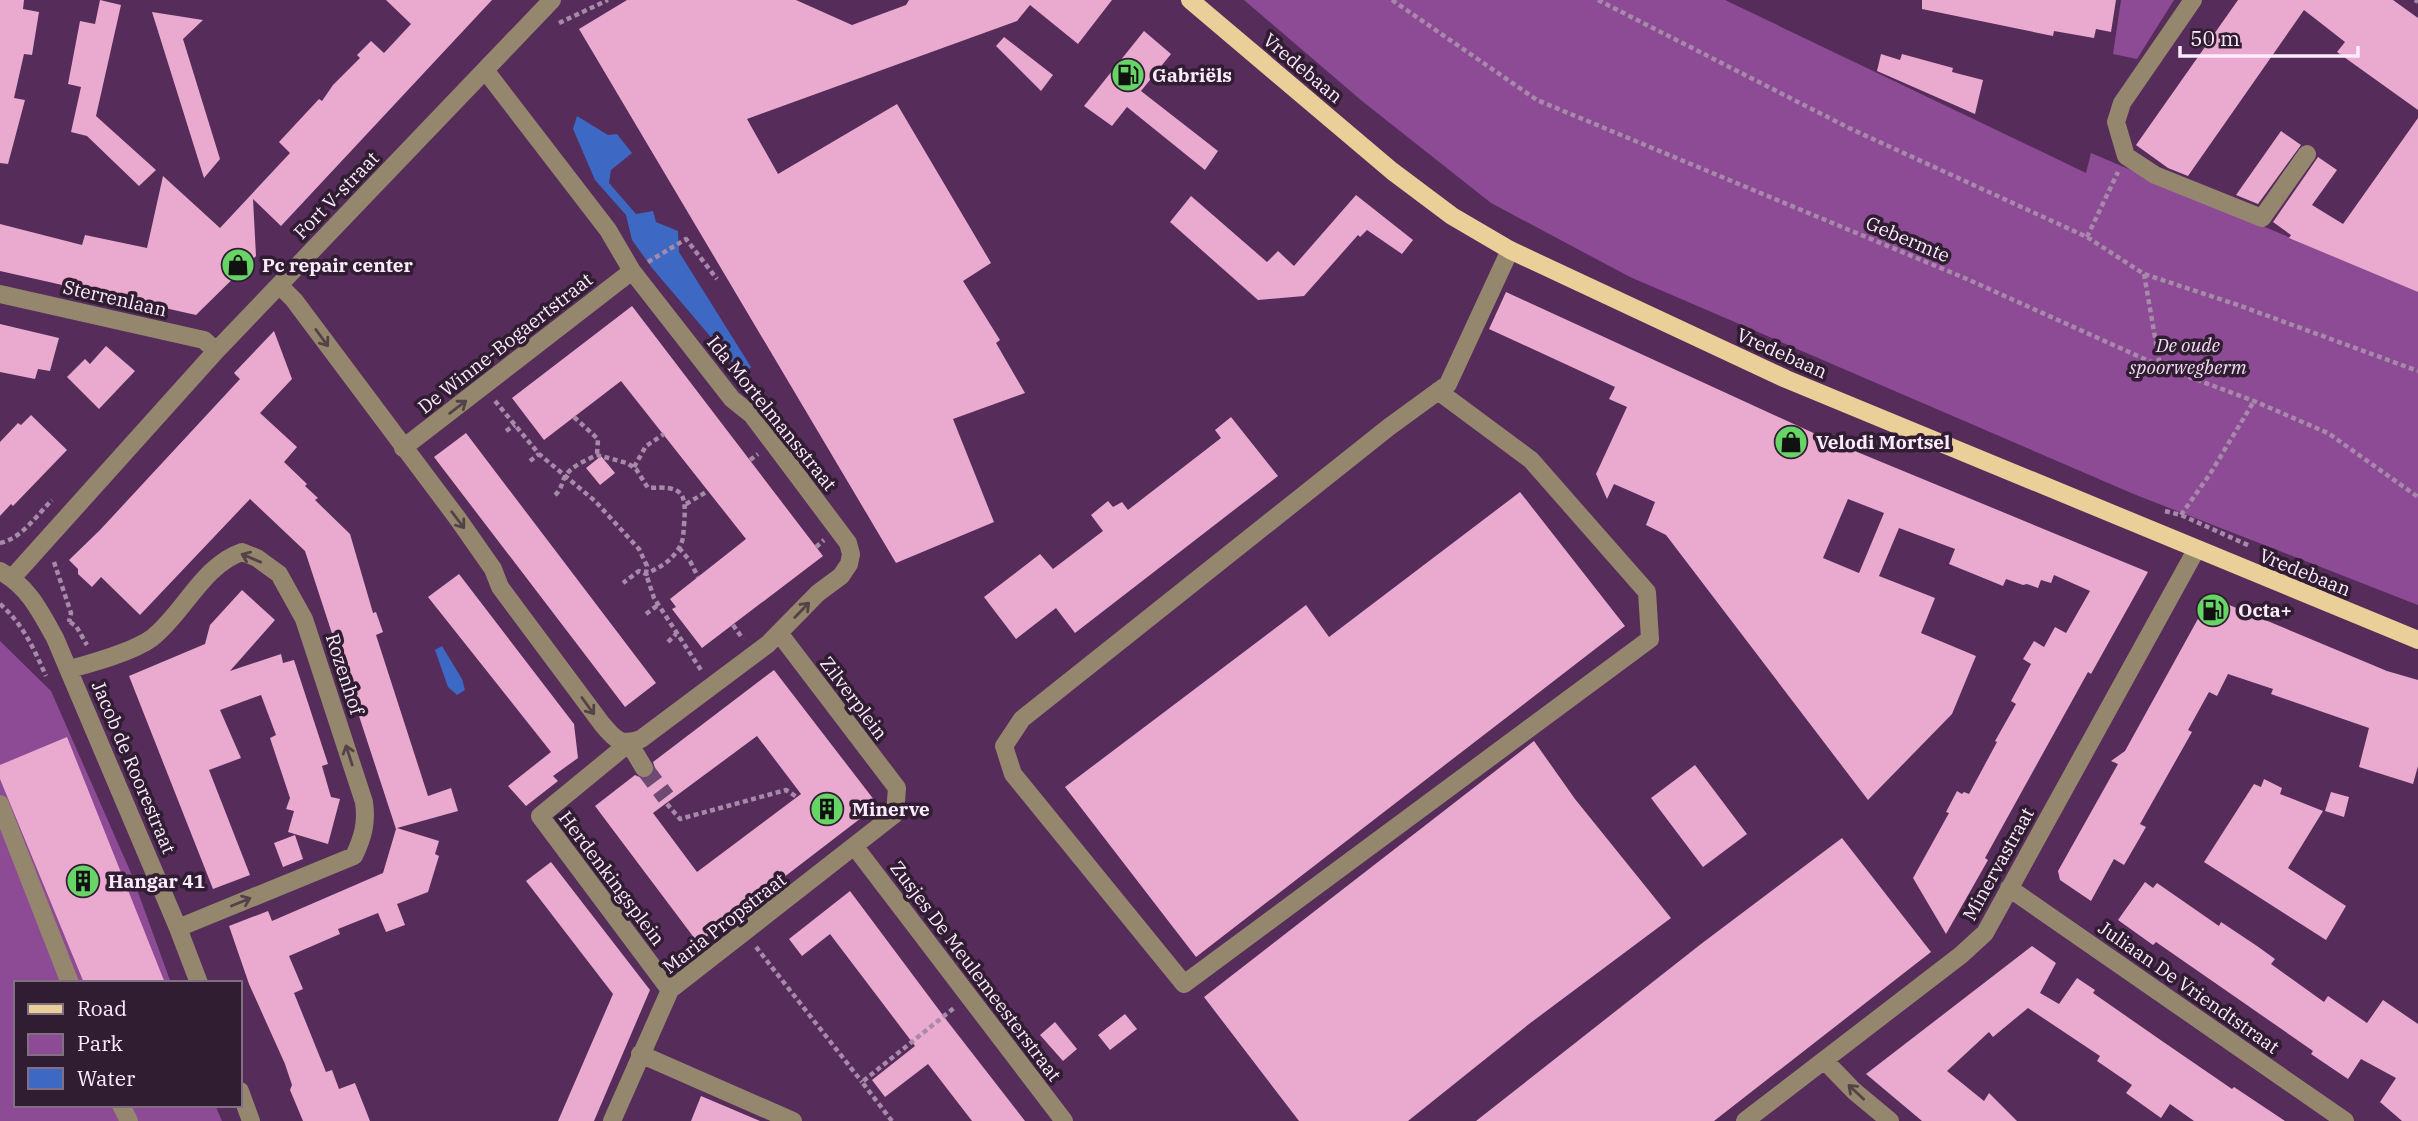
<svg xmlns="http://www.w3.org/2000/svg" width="2418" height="1121" font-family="'IBM Plex Serif',serif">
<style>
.green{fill:#8d4b95}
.water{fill:#3d69c5}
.building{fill:#eaa9cf;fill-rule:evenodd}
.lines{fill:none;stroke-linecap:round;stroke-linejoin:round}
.minor-tunnel{stroke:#6e4972;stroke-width:18;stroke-dasharray:18 9;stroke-linecap:butt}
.path{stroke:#a78aaa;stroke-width:4.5;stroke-dasharray:5 3.5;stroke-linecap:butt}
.minor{stroke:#95876d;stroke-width:18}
.major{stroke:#ebcf98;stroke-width:18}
.oneway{stroke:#534247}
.labels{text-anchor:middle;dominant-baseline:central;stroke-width:7;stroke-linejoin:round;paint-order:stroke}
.street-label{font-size:19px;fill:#fbebfc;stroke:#301d32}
.poi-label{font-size:19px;font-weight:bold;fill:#fbebfc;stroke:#301d32;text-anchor:start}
.park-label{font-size:19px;font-style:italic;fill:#f1ddf2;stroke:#301d32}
</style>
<rect width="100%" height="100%" fill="#552c5a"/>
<path class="green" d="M1244,0H1725L2086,173L2091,153L2418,292V605L2136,495L1630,277L1491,203L1362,101Z
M2121,0H2174L2137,59L2113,54Z
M0,641L51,691L131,873L171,983H16V1105H215L222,1121H0Z"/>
<path class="water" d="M577,116L608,135L617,134L632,153L611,170L609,183L636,214L653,211L656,222L678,231L679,252L751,367L744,376L652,268L632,240L626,215L595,180L573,129Z
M442,646L462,679L465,690L457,695L448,687L435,650Z"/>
<path class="building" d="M0,0H24L23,9L39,12L32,55L24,54L14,98L25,100L8,164L0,163Z
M100,0L121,5L96,116L156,170L139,186L87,136L71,132L81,87L68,84L80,21L95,24Z
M386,0H492L281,226L253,199L256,256L196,315L0,271V224L82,245L85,235L147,248L163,176L220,228L290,153L279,142L319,99L322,101L333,85L360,58L357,55L371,41L384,53L411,24Z
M627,0H796L852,25L906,5L909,0H1112L1078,44L1030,5L1017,21L747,119L778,174L897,104L991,263L963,281L1000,340L996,343L1025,393L953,419L994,522L896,563L579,29Z
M1922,0H2116L2111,32L2096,29L2094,38L2054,31L2053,36L1922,9Z
M2238,0H2393L2418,18V110L2337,52L2345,42L2304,10L2188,176L2168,168L2136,145Z
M152,12L203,20L183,39L220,159L204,178Z
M1144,31L1171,54L1141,91L1218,151L1205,170L1127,107L1112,126L1084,106Z
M1004,37L1053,75L1041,91L996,46Z
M1881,54L1900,60L1902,54L1953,68L1952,72L1983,80L1975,114L1877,71Z
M2418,118V292L2289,238L2291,235L2273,222L2318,157L2337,170L2312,205L2343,224Z
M2281,131L2301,145L2258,204L2236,195Z
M1356,195L1413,240L1402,254L1367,230L1360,237L1358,235L1304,296L1258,300L1170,222L1191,196L1267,262L1278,251L1294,266Z
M1506,292L1833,442L2148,572L2091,674L2088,672L1985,858L1988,860L1946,934L1913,878L1949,813L1946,812L1957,791L1962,794L1964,792L1969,794L1997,742L1995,741L2016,704L2011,701L2031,664L2023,659L2034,641L2044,647L2055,627L2066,633L2090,591L2054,575L2051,583L2041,580L2038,588L2027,584L2023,585L2006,579L2003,586L1949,564L1955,549L1899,528L1879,576L1935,598L1921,633L1976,656L1952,714L1868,800L1666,535L1646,525L1655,502L1614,484L1607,499L1596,474L1627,407L1609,399L1615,387L1489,329ZM1848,499L1884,513L1859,573L1823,558Z
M632,306L823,556L702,648L672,609L676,607L670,599L746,539L621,381L544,440L512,398Z
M0,324L59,338L50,371L38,369L35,379L0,372Z
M274,331L292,379L260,413L297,447L284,462L307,484L305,486L318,498L315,500L350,534L373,613L376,612L383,632L376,635L428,796L451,788L458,811L397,828L439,841L435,854L439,856L428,892L397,904L405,925L386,932L378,913L338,929L340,934L289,956L303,989L294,993L326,1072L332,1070L339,1089L355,1083L370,1121H303L290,1090L292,1085L285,1064L249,984L229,926L268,911L272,921L383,873L396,829L305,551L250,499L140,615L101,577L92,587L78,574V569L69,560L100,530L240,379L234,373Z
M106,346L135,371L99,409L67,377L85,359L90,364Z
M31,415L67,450L13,506L11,504L0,516V442L18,423L21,425Z
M1231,417L1278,476L1075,633L1056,608L1016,639L984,597L1040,554L1053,569L1103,531L1091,515L1108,501L1113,507L1122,502L1128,510L1221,438L1215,430Z
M466,433L656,683L625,707L434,457Z
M601,456L615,473L600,485L586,468Z
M1520,492L1625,626L1196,957L1065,787L1306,605L1329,637Z
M459,574L574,724L578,758L553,776L558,781L526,806L508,786L551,752L428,597Z
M242,590L275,620L230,671L281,654L283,663L294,660L328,764L322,766L331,797L340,799L328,844L288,832L294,811L286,809L290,798L270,738L276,735L261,695L220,710L241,758L209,770L250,875L213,889L129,676L205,644L210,625Z
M2210,597L2387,671L2418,680V766L2413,784L2359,767L2369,728L2271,694L2273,689L2228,674L2217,696L2209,692L2188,730L2192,732L2140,824L2146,827L2124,865L2114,859L2091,901L2060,880L2058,871L2118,764L2111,761L2125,751Z
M774,670L878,805L698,943L595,806L635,775L644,779L650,777L655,768L653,762ZM757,736L801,794L697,872L653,813Z
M67,737L165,983H84L0,779V765Z
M1534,741L1575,799L1671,918L1529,1024L1408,1121H1299L1204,997Z
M1695,765L1747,834L1703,867L1651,798Z
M2264,779L2282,788L2280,794L2323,811L2288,868L2346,906L2326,940L2204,862L2254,784L2261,787Z
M2331,792L2349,797L2344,817L2325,811Z
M295,835L303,859L283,867L274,843Z
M1842,838L1931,952L1714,1121H1476L1701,944Z
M551,862L650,990L594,1121H558L613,994L526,881Z
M2145,882L2153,888L2157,883L2219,926L2221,922L2257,946L2275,959L2271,964L2324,1002L2328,996L2367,1023L2383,1000L2418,1024V1121H2402L2380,1102L2396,1078L2361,1059L2348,1079L2311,1054L2313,1051L2244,1003L2156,942L2153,945L2118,920Z
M850,891L948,1022L1025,1121H972L928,1064L885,1097L872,1080L915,1046L830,934L802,956L789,939Z
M2032,946L2056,963L2040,993L2059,1004L2077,978L2095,990L2093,993L2162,1041L2232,1089L2234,1087L2285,1121H2194L2170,1104L2161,1118L2126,1093L2132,1085L2097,1061L2100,1056L2028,1008L1993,1037L1989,1032L1947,1071L1984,1101L1989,1093L2017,1121H1922L1866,1074Z
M1125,1014L1137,1029L1110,1050L1098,1035Z
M1055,1022L1077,1049L1063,1061L1040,1035Z
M701,1096L760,1121H691Z"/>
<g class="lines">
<path class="minor-tunnel" d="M644,768L666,797"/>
<path class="path" d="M1392,0L1537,100L1967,279L2160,366L2254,401L2328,433L2418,497
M1598,0L1849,128L2087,237L2144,274L2238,305L2418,371
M2415,0L2418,2
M559,23L608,0
M2087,237L2118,172
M648,262L686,239L717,279
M2144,274L2160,366
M495,401L539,454L595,501L639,549L647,566L646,574L654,598L701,670
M574,417L598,439L597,455
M506,431L515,425
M750,460L758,454
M530,461L539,454
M634,467L646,446L664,434
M555,495C563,488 561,482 566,475C573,465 587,460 597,455L627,463L636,469L648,488C682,486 687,491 684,525C683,535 684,542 677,551C669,563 658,568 646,574L639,571L623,583
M686,504L708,491
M2165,511L2181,515L2250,546
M2181,515L2210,474L2254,401
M0,543C21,539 37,515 52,500
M816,547L824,540
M679,548L690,561L698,577
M54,562L71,613L69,622
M0,604C23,624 34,649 46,676
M646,614L658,605
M70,622L76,626L87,645
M733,625L743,639
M668,642L676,634
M667,804L680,819L786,790L797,797
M756,947L862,1082
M892,1121L862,1082L954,1008"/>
<path class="minor" d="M2193,0L2122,103L2116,122L2126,156L2155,175L2262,218L2307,154
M279,285L294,300L458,519L493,569L500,587L602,724C615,740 621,746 641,739L768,644L818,593L841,576L849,564L851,554L848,543L752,415L732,399L632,271L608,230L485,70
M0,294L204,340L216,351
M1438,391L1531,460L1647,592L1650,639L1184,984L1013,774L1004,746L1022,719L1389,427L1448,384L1510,250
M403,448L632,271
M0,571C28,586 40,611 55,638L178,928L199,983
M12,578L216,351L552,0
M70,669C92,663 133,652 152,638C183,614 203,565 242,552L257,558L279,574L304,619L364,802C367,823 363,837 354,856L178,928
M644,768L629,743L540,816L670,990
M0,804L70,983
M855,847L1064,1121
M2009,888L2345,1121
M640,1054L793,1121
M1824,1060L1854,1091L1890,1121
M240,1091L251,1121
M121,1105L129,1121
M612,1121L670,990L895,814L897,788L779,633
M1745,1121L1961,955L1985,933L2196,550"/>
<path class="major" d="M1190,0L1392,171L1452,216L1510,250L1786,379L2418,640"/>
</g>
<defs><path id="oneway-shaft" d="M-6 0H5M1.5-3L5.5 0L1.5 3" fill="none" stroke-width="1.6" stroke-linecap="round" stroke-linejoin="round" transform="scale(1.75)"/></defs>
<g class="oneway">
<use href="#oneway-shaft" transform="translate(322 338) rotate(54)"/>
<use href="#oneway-shaft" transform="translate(458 407) rotate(-37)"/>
<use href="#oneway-shaft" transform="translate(458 520) rotate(53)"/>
<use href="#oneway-shaft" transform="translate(251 558) rotate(-157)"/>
<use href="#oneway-shaft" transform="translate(802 610) rotate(-46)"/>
<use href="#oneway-shaft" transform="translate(588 706) rotate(54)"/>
<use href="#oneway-shaft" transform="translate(349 755) rotate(-108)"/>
<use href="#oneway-shaft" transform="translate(241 902) rotate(-22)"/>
<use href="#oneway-shaft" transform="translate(1856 1092) rotate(-137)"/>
</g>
<defs>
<symbol id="fuel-disc" viewBox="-11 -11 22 22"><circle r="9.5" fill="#67d466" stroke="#301d32"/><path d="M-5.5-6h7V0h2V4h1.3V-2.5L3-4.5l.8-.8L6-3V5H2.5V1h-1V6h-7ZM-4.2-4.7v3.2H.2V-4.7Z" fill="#111"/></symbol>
<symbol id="shop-disc" viewBox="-11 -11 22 22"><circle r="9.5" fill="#67d466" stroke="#301d32"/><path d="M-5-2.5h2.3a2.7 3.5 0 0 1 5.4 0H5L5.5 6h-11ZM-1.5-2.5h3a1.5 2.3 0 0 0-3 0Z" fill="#111"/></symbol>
<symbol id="building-disc" viewBox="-11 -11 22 22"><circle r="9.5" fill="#67d466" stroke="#301d32"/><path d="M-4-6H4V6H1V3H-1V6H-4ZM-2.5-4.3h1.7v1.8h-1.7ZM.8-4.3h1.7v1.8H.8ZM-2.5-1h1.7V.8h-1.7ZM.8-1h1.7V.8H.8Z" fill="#111"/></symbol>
</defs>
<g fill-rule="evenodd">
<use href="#fuel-disc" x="1109" y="56" width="38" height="38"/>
<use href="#shop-disc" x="219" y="246" width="38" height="38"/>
<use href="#shop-disc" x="1772" y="423" width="38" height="38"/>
<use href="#fuel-disc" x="2194" y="591" width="38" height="38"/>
<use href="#building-disc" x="808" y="790" width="38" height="38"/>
<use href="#building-disc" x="64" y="862" width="38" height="38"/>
</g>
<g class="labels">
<g class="street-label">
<text transform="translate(1303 68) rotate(40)">Vredebaan</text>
<text transform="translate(336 195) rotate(-46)">Fort V-straat</text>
<text transform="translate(1908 239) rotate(23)">Gebermte</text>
<text transform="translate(115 298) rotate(13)">Sterrenlaan</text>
<text transform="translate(505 343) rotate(-38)">De Winne-Bogaertstraat</text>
<text transform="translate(1782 353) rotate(24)">Vredebaan</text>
<text transform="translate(772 413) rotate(51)">Ida Mortelmansstraat</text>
<text transform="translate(2305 572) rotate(22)">Vredebaan</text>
<text transform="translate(345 674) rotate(72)">Rozenhof</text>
<text transform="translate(854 698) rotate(53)">Zilverplein</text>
<text transform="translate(134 767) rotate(67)">Jacob de Roorestraat</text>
<text transform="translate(1998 864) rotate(-61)">Minervastraat</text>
<text transform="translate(612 878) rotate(53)">Herdenkingsplein</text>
<text transform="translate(724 923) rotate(-38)">Maria Propstraat</text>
<text transform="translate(976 971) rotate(53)">Zusjes De Meulemeesterstraat</text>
<text transform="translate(2189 987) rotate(35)">Juliaan De Vriendtstraat</text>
</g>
<g class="poi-label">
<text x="1152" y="75">Gabriëls</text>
<text x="262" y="265">Pc repair center</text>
<text x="1816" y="442">Velodi Mortsel</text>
<text x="2238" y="610">Octa+</text>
<text x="852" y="809">Minerve</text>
<text x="108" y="881">Hangar 41</text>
</g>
<g class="park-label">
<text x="2188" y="345">De oude<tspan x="2188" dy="22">spoorwegberm</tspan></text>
</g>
</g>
<rect x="14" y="981" width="228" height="126" fill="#301d32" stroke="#816f83" stroke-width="2"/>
<rect x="28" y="1004" width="35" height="10" fill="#ebcf98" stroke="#816f83" stroke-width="2"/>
<text x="77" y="1016" font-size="21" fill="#fbebfc">Road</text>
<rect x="28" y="1034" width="35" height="21" fill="#8d4b95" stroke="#816f83" stroke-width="2"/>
<text x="77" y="1051" font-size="21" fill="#fbebfc">Park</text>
<rect x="28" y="1068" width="35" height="21" fill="#3d69c5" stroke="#816f83" stroke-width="2"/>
<text x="77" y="1086" font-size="21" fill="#fbebfc">Water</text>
<path d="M2180 46v10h178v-10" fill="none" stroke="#fbebfc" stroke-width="3.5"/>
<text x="2190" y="46" font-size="21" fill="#fbebfc" stroke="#301d32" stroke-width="5" paint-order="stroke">50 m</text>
</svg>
